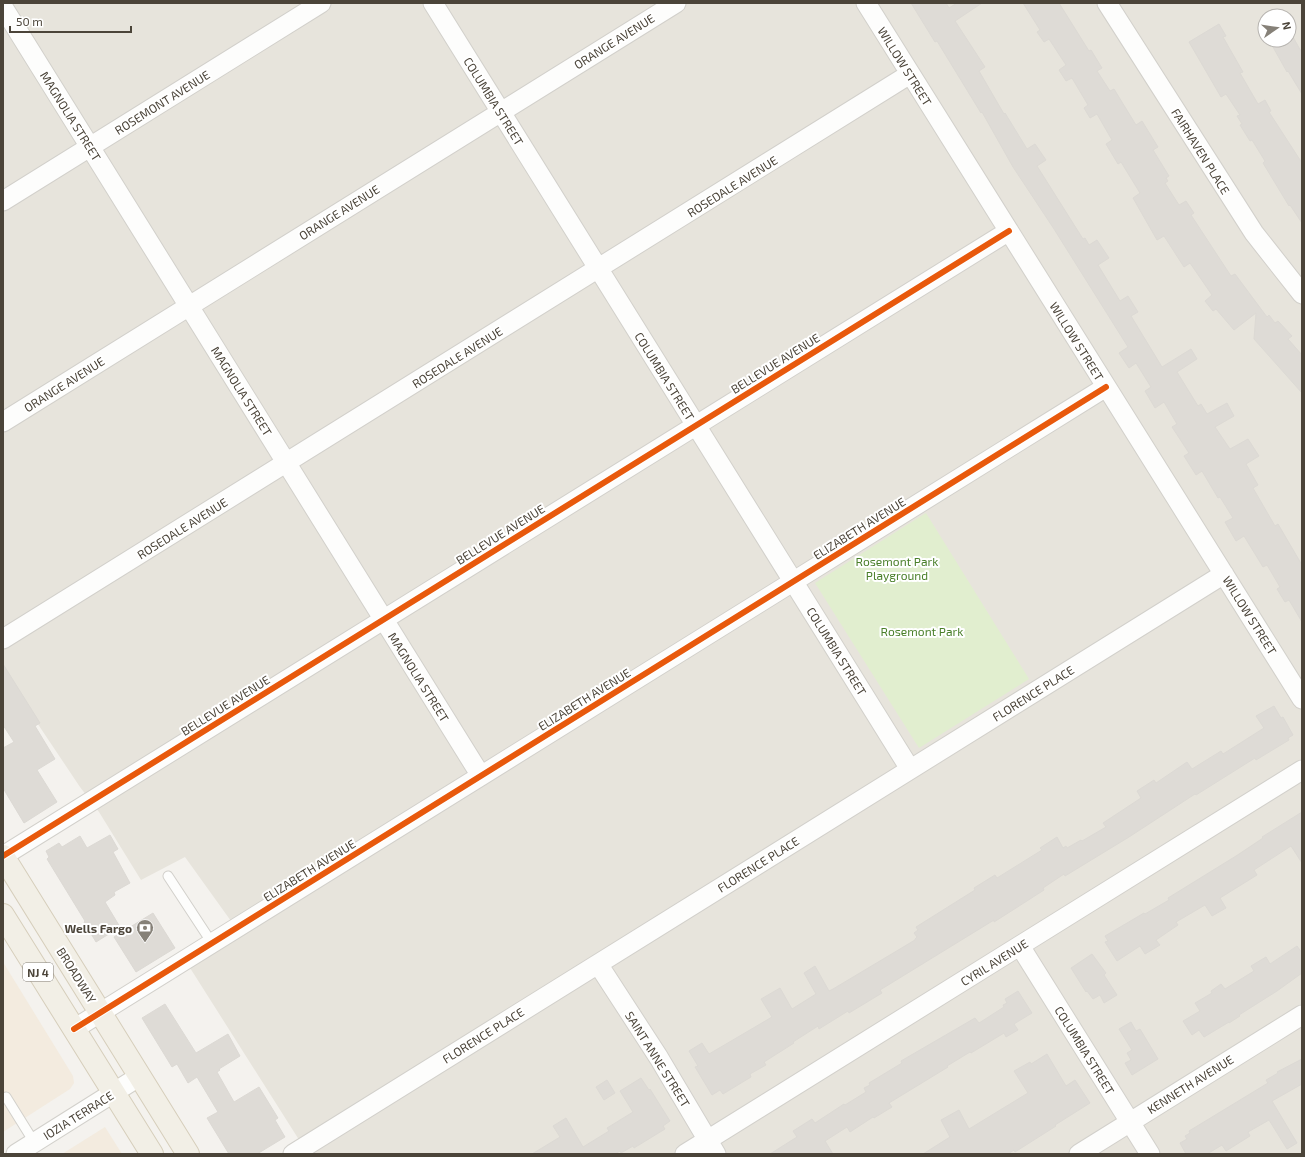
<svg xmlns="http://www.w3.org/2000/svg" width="1305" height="1157" font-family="'Exo 2',sans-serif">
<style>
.residential{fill:#e7e4dc;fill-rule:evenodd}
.commercial{fill:#f3ebdf}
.green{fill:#e1eecf}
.building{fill:#dedbd6;stroke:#dcd9d4}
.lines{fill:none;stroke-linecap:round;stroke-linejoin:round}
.lane-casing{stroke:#d2d0cb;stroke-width:11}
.street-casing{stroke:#d2d0cb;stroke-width:21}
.primary-casing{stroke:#d6cebb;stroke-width:24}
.lane{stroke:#fdfdfc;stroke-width:9}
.street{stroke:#fdfdfc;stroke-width:19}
.primary{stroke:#f2efe6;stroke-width:22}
.cycleway-casing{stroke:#fff;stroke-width:8}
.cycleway{stroke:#e8590c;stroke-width:6}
.labels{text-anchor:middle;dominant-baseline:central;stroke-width:4;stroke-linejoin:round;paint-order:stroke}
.shield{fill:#fff;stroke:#817c74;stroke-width:1}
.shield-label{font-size:11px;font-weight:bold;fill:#4b4439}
.street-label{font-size:12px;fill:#4b4439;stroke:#fff}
.park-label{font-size:12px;fill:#4a7f2a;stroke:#fff}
.poi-label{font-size:12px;font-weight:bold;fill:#4b4439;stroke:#fff;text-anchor:end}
</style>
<rect width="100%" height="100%" fill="#f4f2ee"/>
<path class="residential" d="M3,3H1302V1154H308L185,960L236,928L185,857L141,880L99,812L80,787L3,672ZM1265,16H1289V40H1265Z"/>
<path class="commercial" d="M3,962L73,1076L74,1083L70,1089L3,1132Z
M105,1127L122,1154H62Z"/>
<path class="green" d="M926,513L1029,679L919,748L815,583Z"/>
<path class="building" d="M911,3H946L949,8L957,3H982L955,21L985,67L979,71L1004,114L1005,113L1027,149L1035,144L1046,160L1037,166L1083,239L1085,238L1089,245L1097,240L1109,258L1098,265L1120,301L1128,296L1138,312L1131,316L1162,367L1191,349L1197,359L1177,372L1198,406L1201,404L1207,414L1227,403L1234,416L1215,427L1230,449L1248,439L1259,456L1246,464L1258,485L1253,488L1275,526L1278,524L1302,565V622L1289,600L1285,602L1277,589L1280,587L1267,565L1263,567L1244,536L1236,541L1225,522L1233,518L1220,497L1218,498L1202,471L1196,475L1184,456L1189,453L1172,427L1177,424L1164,402L1155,408L1145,391L1151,387L1136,363L1129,368L1119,353L1128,347L1054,229L1013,167L982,112L981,113L937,41L935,42Z
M1023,3H1059L1089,51L1091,50L1102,68L1097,71L1110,91L1114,89L1136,125L1142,121L1158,147L1153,150L1169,176L1166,178L1168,181L1165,183L1179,205L1186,201L1194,213L1191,215L1231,276L1235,274L1267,317L1269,315L1275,323L1278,321L1292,336L1288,339L1302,355V393L1254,339L1256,313L1234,330L1216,309L1213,311L1205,301L1212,295L1190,263L1184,267L1164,236L1157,240L1133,198L1140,193L1121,162L1118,164L1106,144L1112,140L1097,114L1090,118L1084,108L1088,105L1072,78L1066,81L1059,70L1066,65L1049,39L1044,42L1037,32L1040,30Z
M1219,24L1226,36L1223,37L1243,72L1240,73L1258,104L1265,100L1271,111L1269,112L1302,163V223L1290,205L1289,206L1263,163L1265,161L1252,140L1250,141L1240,125L1242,124L1237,116L1240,115L1226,94L1221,97L1189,42Z
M1289,30L1302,53V94L1288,71L1287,72L1269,40H1289Z
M3,664L40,723L35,726L55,759L37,770L57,802L24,823L3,788V748L14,742L3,725Z
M1274,706L1281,718L1283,717L1293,735L1288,738L1289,740L1256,760L1255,758L1196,795L1195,794L1129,837L1065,876L1064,874L1043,888L1044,890L1016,908L994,922V920L880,990L882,993L849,1013L848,1011L819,1029L818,1026L793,1042L794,1043L764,1062L766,1065L750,1074L751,1077L723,1094L720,1090L712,1095L695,1067L698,1066L689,1051L702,1043L709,1054L772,1017L761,999L780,988L792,1009L816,994L804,973L815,966L829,991L833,989L915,940V939L917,937L914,933L918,930L916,927L975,890L974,888L995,875L997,878L1042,850L1040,848L1057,837L1063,848L1066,846L1067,848L1081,840L1082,841L1106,827L1103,823L1141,798L1137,791L1154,780L1156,783L1187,762L1192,769L1221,751L1223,754L1264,728L1256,716Z
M1302,812V863L1291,846L1254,870L1257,875L1220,898L1226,908L1212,916L1205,905L1176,922L1178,925L1156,940L1160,945L1145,954L1140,946L1117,961L1105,942L1108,941L1105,936L1144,913L1145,914L1169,900L1168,898L1236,856L1263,838L1262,837Z
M110,835L118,849L113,852L130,883L114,892L115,895L105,902L120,927L96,942L84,922L85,921L47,859L49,857L46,851L59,843L62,847L80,836L87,848Z
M153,913L175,948L136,972L114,937Z
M1297,946L1302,953V973L1277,991L1239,1015L1240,1016L1229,1023V1022L1204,1037L1199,1030L1192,1035L1183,1021L1200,1011L1195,1003L1212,993L1211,991L1221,984L1225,989L1254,971L1251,966L1266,957L1270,964Z
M1092,954L1106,973L1104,975L1117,995L1104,1003L1100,995L1093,999L1087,991L1086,992L1071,968Z
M1018,991L1032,1013L1014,1024L1018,1030L1006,1037L1004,1033L971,1053L970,1052L947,1066L948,1067L889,1103L892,1107L874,1118L873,1117L850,1132L847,1127L825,1141L833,1154H770L797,1137L793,1131L812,1119L815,1123L844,1104L845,1105L866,1092L864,1088L870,1085L869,1083L902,1063L901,1061L975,1018L979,1023L1004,1007L1003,1005L1007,1003L1005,999Z
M165,1004L196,1053L228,1034L240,1056L219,1069L220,1070L217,1072L234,1102L259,1087L278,1118L275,1120L285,1137L257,1154H229L207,1118L218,1112L197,1077L188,1083L177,1064L172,1067L142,1018Z
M1131,1022L1136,1031L1140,1029L1158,1059L1132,1075L1125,1063L1131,1060L1127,1053L1132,1050L1119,1029Z
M1047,1054L1066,1086L1075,1080L1090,1103L1055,1125L1056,1126L1015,1152L1014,1150L1008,1154H923L950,1137L941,1120L959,1110L969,1129L1028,1093L1014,1071L1030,1062L1031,1064Z
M1302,1059V1084L1272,1101L1297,1143L1287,1149L1269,1120L1248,1132L1250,1136L1226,1151L1222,1145L1207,1154H1186L1180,1143L1187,1139L1185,1136L1190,1133L1189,1131L1268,1083L1266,1080L1278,1073L1277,1072Z
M641,1078L649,1090L650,1089L670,1121L663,1126L665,1129L634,1148L633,1146L621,1153L620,1151L615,1154H532L560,1137L553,1126L566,1118L583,1147L609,1131L607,1128L633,1112L620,1091Z
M607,1080L615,1093L604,1100L596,1087Z"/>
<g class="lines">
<defs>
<path id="lane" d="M168,876L212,943
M6,1097L34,1142"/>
<path id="street" d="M433,3L910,769
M866,3L1302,699
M1107,3L1254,233L1302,294
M3,7L481,776
M3,201L321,3
M3,422L676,3
M3,639L910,74
M3,856L1009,231
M1020,946L1150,1154
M598,964L659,1058L716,1154
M74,1029L1106,387
M16,1154L140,1076
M293,1154L1224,574
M685,1154L1302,770
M1079,1154L1302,1015"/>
<path id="primary" d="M3,856L188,1154
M3,915L152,1154"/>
</defs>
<use href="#lane" class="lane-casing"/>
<use href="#street" class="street-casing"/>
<use href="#primary" class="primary-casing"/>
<use href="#lane" class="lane"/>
<use href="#street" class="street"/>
<use href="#primary" class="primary"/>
<defs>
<path id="cycleway" d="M3,856L1009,231
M74,1029L1106,387"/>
</defs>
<use href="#cycleway" class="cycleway-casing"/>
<use href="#cycleway" class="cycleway"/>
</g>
<defs>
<symbol id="bank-pin" viewBox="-11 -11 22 30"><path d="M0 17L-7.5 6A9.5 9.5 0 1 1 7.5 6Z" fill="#868178" stroke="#fff"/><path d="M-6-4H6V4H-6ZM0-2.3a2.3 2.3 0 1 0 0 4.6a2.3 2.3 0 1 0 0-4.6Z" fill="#fff"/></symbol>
</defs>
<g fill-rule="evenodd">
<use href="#bank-pin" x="135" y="918" width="20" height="27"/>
</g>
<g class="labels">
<rect class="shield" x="23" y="963" width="30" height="18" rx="3"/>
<g class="shield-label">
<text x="38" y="972">NJ 4</text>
</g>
<g class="street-label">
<text transform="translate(614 41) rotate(-32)">ORANGE AVENUE</text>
<text transform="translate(905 66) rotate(58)">WILLOW STREET</text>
<text transform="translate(494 101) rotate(58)">COLUMBIA STREET</text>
<text transform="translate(162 102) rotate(-32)">ROSEMONT AVENUE</text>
<text transform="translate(71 116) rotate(58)">MAGNOLIA STREET</text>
<text transform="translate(1201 151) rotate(58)">FAIRHAVEN PLACE</text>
<text transform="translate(732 186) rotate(-32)">ROSEDALE AVENUE</text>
<text transform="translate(339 212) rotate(-32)">ORANGE AVENUE</text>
<text transform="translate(1077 341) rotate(58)">WILLOW STREET</text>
<text transform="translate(457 357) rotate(-32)">ROSEDALE AVENUE</text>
<text transform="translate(775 363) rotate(-32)">BELLEVUE AVENUE</text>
<text transform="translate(665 376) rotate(58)">COLUMBIA STREET</text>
<text transform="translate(64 384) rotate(-32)">ORANGE AVENUE</text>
<text transform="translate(242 391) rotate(58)">MAGNOLIA STREET</text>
<text transform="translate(182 528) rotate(-32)">ROSEDALE AVENUE</text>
<text transform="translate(859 528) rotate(-32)">ELIZABETH AVENUE</text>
<text transform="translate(500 534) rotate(-32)">BELLEVUE AVENUE</text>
<text transform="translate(1250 615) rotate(58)">WILLOW STREET</text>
<text transform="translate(837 651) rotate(58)">COLUMBIA STREET</text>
<text transform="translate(419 677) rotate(58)">MAGNOLIA STREET</text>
<text transform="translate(1033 693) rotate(-32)">FLORENCE PLACE</text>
<text transform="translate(584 699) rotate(-32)">ELIZABETH AVENUE</text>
<text transform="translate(225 705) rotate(-32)">BELLEVUE AVENUE</text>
<text transform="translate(758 864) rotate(-32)">FLORENCE PLACE</text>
<text transform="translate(309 870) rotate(-32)">ELIZABETH AVENUE</text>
<text transform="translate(994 962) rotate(-32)">CYRIL AVENUE</text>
<text transform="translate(77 975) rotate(58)">BROADWAY</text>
<text transform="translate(483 1035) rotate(-32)">FLORENCE PLACE</text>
<text transform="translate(1085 1050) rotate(58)">COLUMBIA STREET</text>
<text transform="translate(658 1059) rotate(58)">SAINT ANNE STREET</text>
<text transform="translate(1190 1084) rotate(-32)">KENNETH AVENUE</text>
<text transform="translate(78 1115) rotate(-32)">IOZIA TERRACE</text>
</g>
<g class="park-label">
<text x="897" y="561">Rosemont Park<tspan x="897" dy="14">Playground</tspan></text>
<text x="922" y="631">Rosemont Park</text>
</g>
<g class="poi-label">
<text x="132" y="928">Wells Fargo</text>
</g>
</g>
<rect width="1305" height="1157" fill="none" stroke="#4b4439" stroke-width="8"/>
<g transform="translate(1277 28) rotate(77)"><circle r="19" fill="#ffffff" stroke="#b7b4b0"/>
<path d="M0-3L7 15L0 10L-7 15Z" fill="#868178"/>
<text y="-6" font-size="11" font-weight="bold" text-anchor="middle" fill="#4b4439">N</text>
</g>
<path d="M10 26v6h121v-6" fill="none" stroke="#4b4439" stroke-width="2"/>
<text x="16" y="26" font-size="12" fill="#4b4439" stroke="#ffffff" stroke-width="3" paint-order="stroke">50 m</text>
</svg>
